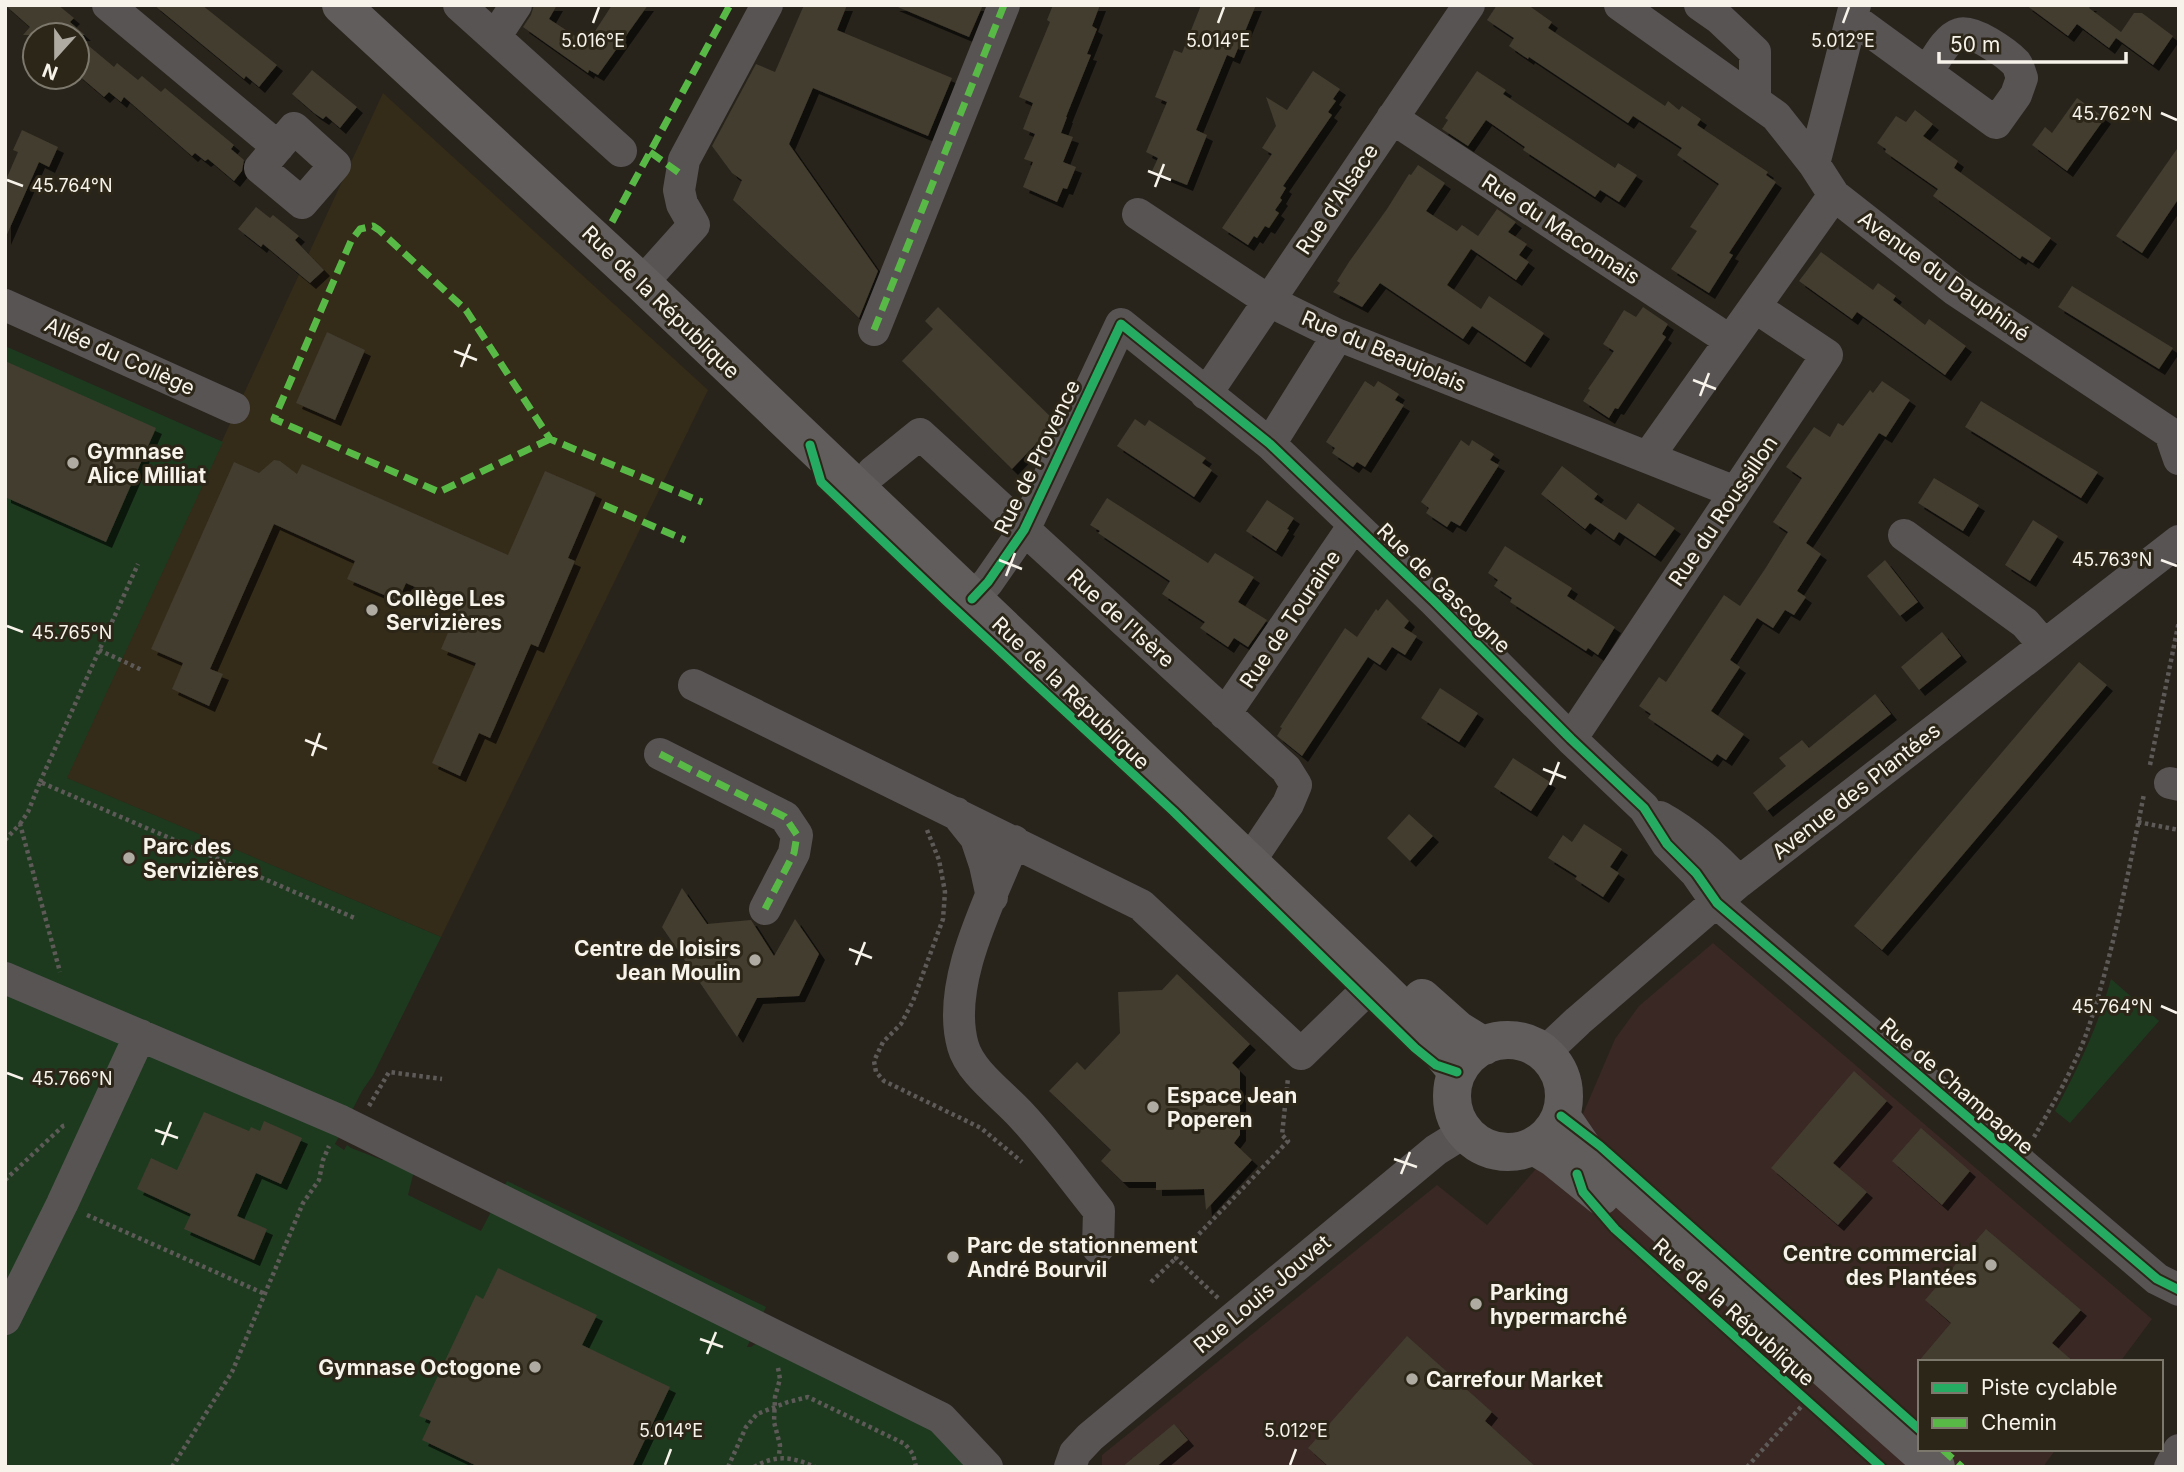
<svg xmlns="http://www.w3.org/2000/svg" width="2184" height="1472" font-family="Inter,sans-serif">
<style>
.commercial{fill:#392823}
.built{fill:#342b19}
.green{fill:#1d3a1f}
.building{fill:#423c2f;filter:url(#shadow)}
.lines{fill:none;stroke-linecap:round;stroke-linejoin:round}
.path{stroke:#5d5a58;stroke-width:4.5;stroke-dasharray:3.5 3.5;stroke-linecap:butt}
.minor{stroke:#585454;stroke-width:32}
.major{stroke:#615d5c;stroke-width:38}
.quiet{stroke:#58b947;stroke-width:7;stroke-dasharray:14 7;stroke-linecap:butt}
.cycleway-casing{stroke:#2c2618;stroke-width:13}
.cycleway{stroke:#26ab63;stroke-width:9}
.ticks{fill:none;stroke:#f7f3ea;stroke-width:2.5}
.poi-dot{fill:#afaba2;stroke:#2c2618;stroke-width:2.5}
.labels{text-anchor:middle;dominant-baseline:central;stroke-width:6;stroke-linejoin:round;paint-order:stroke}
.street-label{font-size:21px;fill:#f7f3ea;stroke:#2c2618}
.poi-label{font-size:21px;font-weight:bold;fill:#f7f3ea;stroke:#2c2618;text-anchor:start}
.ticks-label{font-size:18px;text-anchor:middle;fill:#f7f3ea;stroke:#2c2618;stroke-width:6;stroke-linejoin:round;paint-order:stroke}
</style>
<defs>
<filter id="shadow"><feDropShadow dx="6" dy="6" stdDeviation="0" flood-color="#0009"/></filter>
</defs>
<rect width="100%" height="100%" fill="#28241c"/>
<path class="commercial" d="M1713,943L2152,1319L2120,1362H1920V1449H2056L2043,1467H1102V1455L1437,1185L1487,1225L1582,1116L1615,1039L1639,1006Z"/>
<path class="built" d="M383,93L708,390L441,937L66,778Z"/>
<path class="green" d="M5,346L223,442L67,778L441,937L373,1075L362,1091L335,1144L344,1150L347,1145L351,1148L382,1160H398L415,1167L408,1195L481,1231L507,1181L766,1307L747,1347H751L759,1342L938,1426L970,1467H5Z
M2111,979L2159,1021L2070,1123L2055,1111C2079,1066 2097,1029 2111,979Z"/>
<path class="building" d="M5,5H58L74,18L70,22L85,35H23L30,27Z
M154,5H202L277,65L259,87L246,76L244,79Z
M534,5H557L549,19L583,41L584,39L588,42L612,5H648L598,75L589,70L588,73L523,27L531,15Z
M804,5H847L837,30L952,78L928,136L813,88L789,144L878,271L859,318L733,200L742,180L732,173L712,146L756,64L775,72Z
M893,5H983L969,37Z
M1053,5H1100L1092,26L1097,29L1087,54L1091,55L1066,117H1067L1061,133L1073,137L1063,162L1076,167L1067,189L1063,188L1057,202L1023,187L1033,162L1024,159L1035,134L1023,129L1033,103L1019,97L1050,22L1047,20Z
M1201,5H1256L1234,58L1227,55L1196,130L1207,135L1187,185L1152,171L1158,158L1146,152L1167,102L1155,97L1174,50L1182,53Z
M1497,5H1528L1552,22L1548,28L1665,106L1668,101L1679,110L1682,106L1701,119L1697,125L1768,172L1766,175L1776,182L1729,253L1733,255L1709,293L1671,269L1697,231L1690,227L1719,184L1677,155L1682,148L1633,116L1628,123L1529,57L1528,59L1509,46L1514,38L1487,20Z
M2026,5H2091L2089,8L2121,32L2134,13H2142L2173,36L2153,65L2116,38L2109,48L2077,24L2068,36Z
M77,36L114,67L117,63L138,80L142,76L161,92L165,88L234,145L231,149L244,160L242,171L234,181L208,159L205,161L195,153L192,156L124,97L121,102L109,92L104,97L77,74Z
M312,70L357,107L340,128L326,116L323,119L314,113L292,94Z
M1313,71L1340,89L1333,99L1336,101L1328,112L1332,115L1283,186L1286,188L1280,198L1282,200L1275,210L1279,213L1269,228L1265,226L1257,238L1254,236L1248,245L1222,228L1272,154L1262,148L1276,126L1266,97L1287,110Z
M1477,71L1506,90L1503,94L1615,168L1618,163L1637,175L1619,202L1600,190L1595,197L1523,150L1525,147L1486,120L1468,146L1442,129L1448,120L1445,118Z
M2077,98L2105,118L2067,171L2032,145L2045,127L2052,133Z
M1915,110L1933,124L1923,136L1958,161L1954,168L2051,238L2033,263L2022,256L2020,259L1933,196L1938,189L1885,152L1886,149L1877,143L1896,116L1906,122Z
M22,130L58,147L49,167L39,162L5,239V182L18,152L13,150Z
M2179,146V198L2142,253L2116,236Z
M1418,165L1445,183L1426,211L1457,231L1462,225L1478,236L1497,209L1516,222L1508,232L1527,244L1519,255L1529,262L1516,280L1471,249L1447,285L1481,309L1489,296L1544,333L1525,362L1472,326L1463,339L1380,283L1362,307L1333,292L1340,283L1337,281L1349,262L1387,209L1409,174L1411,175Z
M256,207L270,218L273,215L299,236L295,240L324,270L310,283L263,244L261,247L238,229Z
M1821,252L1873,290L1878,283L1896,296L1893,300L1925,325L1929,319L1966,346L1945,375L1857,312L1852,319L1799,281Z
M2072,286L2173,348L2159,369L2058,307Z
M938,307L1055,421L1053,426L1012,469L902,361L933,329L925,321Z
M1643,307L1668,324L1662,334L1666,337L1618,409L1615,408L1609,418L1583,401L1590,390L1588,389L1614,351L1603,344L1624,310L1636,317Z
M327,332L365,350L335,420L296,403Z
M5,361L156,428L106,542L5,497Z
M1365,381L1374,387L1378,381L1388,387L1399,394L1395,400L1404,405L1365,467L1357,462L1353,467L1332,453L1335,448L1326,442Z
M1882,381L1910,400L1886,437L1879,433L1806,543L1821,554L1797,591L1806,597L1794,615L1785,610L1773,628L1757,618L1730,660L1740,667L1711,711L1744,734L1726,760L1717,754L1712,761L1648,718L1651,714L1639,706L1659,677L1666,682L1724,595L1740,606L1765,569L1788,532L1773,522L1802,478L1786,467L1814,427L1830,437L1838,423L1843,426L1870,390L1873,393Z
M1981,401L2098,472L2081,498L1965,427Z
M1135,419L1145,426L1149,420L1206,458L1202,463L1212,470L1194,497L1117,446Z
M1461,440L1469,446L1472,440L1494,454L1490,460L1499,465L1460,526L1451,521L1447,527L1426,513L1429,508L1421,502Z
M274,460L280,461L297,474L302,464L508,555L545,471L596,493L568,558L575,561L538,647L531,644L490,738L479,733L460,776L432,763L476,663L441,649L459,607L406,583L398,601L347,579L355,561L274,524L210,669L223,674L209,706L172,689L183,663L151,649L234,462L259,473Z
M1562,466L1598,494L1594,499L1626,520L1638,503L1675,528L1655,556L1619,532L1614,540L1590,523L1585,529L1541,494Z
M1934,478L1979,505L1963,531L1918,503Z
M1107,498L1208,563L1215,553L1254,577L1238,602L1267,620L1248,647L1234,638L1228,647L1200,628L1205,622L1162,594L1170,581L1098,533L1100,531L1090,525Z
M1267,500L1294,518L1287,529L1289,530L1276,551L1246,531Z
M2033,520L2058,536L2030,581L2005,565Z
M1505,546L1572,588L1567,596L1615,627L1598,655L1588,648L1586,651L1510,602L1512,598L1494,586L1498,580L1488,573Z
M1885,560L1918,602L1900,616L1867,576Z
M1387,599L1409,621L1404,628L1417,636L1405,655L1392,647L1380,665L1368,657L1302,756L1277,736L1282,728L1280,727L1345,628L1357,637L1376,609L1378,611Z
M1942,632L1961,656L1919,690L1901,667Z
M2079,662L2107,685L1882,950L1854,926Z
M1440,688L1478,713L1459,742L1421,718Z
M1875,694L1891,714L1767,811L1753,793L1786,766L1779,758L1802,740L1809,748Z
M1513,758L1550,782L1531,811L1494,787Z
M1409,814L1433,836L1410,861L1387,838Z
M1584,824L1622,849L1610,867L1619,873L1603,897L1575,879L1577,876L1548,858L1563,835L1572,842Z
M682,888L707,924L751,920L774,956L795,919L819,954L799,996L757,998L737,1037L662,927Z
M1177,974L1250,1044L1232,1063L1240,1071V1135L1234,1143L1252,1160L1206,1210L1204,1189L1156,1190V1182H1123L1101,1161L1111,1150L1049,1091L1077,1062L1085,1070L1120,1033L1118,992L1162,990Z
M1854,1071L1887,1101L1833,1163L1867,1192L1838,1225L1771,1168Z
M204,1112L249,1131L251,1127L260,1131L264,1121L302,1138L281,1184L256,1173L237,1216L267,1229L254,1260L184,1229L191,1214L137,1189L151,1158L177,1170Z
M1921,1128L1970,1171L1942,1205L1892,1161Z
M1986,1229L2081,1310L2052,1343L2074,1362H1918L1951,1323L1925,1300Z
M498,1268L597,1315L582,1345L670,1387L632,1467H479L422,1440L431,1421L419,1416L476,1295L483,1299Z
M1407,1336L1492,1412L1485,1421L1536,1467H1329L1308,1448Z
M1174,1424L1188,1440L1156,1467H1122Z"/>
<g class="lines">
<path class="path" d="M99,650L142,670
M2150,765L2179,621
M40,782L138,564
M2138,822L2179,830
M20,824L28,812L40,782L357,919
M927,830L939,860L945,892L943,919L913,1001L901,1024L883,1042L874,1061L876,1072L884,1081L981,1128L1022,1162
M5,840L20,824L60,972
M369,1106L389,1072L442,1079
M2034,1137C2052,1106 2075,1066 2087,1032C2113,955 2128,874 2144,794
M5,1180L63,1126L67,1125
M87,1215L265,1294
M1610,1224L1881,1467
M1151,1282L1176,1258
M1218,1298L1176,1258L1288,1141L1282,1135L1288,1078
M778,1368L780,1379L775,1397L774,1422L780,1445L779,1456
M172,1467L232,1372L303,1203L319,1180L323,1160L329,1146
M728,1467L746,1427L757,1414L788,1402L808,1397L905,1444L913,1454L916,1467
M754,1467C776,1454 793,1457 815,1467
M1747,1467L1808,1399"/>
<path class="minor" d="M108,5L278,147
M459,5L621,151
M1620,5L1776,116L1814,164L1834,195L1955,290L2170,433L2179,459
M1700,5L1720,19L1755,52V101
M1852,18L1996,123L2016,95L2022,78C2020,73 2019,67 2016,63C2006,53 1973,29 1959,34C1946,38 1935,61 1928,71
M495,37L516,5
M1392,118L1729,340
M294,128L335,165L302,203L260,168Z
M1814,164L1855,5
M1138,214L1269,301L1338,335L1735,492
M642,283L694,225L682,204L679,190L684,160L767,5
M5,305L234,408
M874,330L1004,5
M1206,394L1469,5
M1270,444L1338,335
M1648,457L1834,195
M873,472L920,434L1286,769L1296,785L1288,804L1249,862
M1904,535L2025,623L2044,645
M972,599L988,582L1024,530L1121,324L1270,444L1434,601L1571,739L1644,808L1667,844L1696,873L1717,903L2157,1279L2179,1290
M694,685L1141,905L1301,1054L1375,982
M1225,714L1354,525
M1571,739L1827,355L1755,307
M660,754L785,817L797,835L794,853L765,909
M2170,783L2179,785
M956,813L976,838L985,865L992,897
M1660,817C1691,834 1716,857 1739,882
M1014,841C991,899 945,983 963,1046C970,1072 1003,1095 1021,1115C1049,1145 1073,1179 1099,1211L1098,1248
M5,978L341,1121L941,1418L987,1467
M1544,1053L1578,1021L1739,882L2179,541
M5,1319L62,1204L140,1035
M1070,1467L1075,1453L1090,1437L1436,1150L1465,1132
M2170,1467L2179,1450"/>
<path class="major" d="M341,5L642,283L1375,982L1419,1025L1457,1072
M1422,998L1458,1030L1484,1046
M1452 1096a56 56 0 1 1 112 0a56 56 0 1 1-112 0Z
M1561,1116L1591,1160L1936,1467
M1534,1146L1554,1158L1601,1196"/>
<path class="quiet" d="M650,152L682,175
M612,222L730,5
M874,330L1004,5
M550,439L439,492L274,419L351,241L360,229L373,226L379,230L466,310L550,439L702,502
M604,505L685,540
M660,754L785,817L797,835L794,853L765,909
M1942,1449L1962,1467"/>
<defs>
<path id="cycleway" d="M810,445L821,482L946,601L1173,811L1415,1048L1436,1065L1457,1072
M972,599L988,582L1024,530L1121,324L1270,444L1434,601L1571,739L1644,808L1667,844L1696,873L1717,903L2157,1279L2179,1290
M1561,1116L1600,1146L1920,1430
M1577,1174L1583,1192L1615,1229L1881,1467"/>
</defs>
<use href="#cycleway" class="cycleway-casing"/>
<use href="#cycleway" class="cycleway"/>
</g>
<path class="ticks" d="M593,23L599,7M1218,23L1224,7M1843,23L1849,7M2161,113L2177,120M1148,171L1171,180M7,180L23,186M1155,187L1164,164M454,351L477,360M461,367L470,344M1693,380L1716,389M1700,396L1709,373M999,560L1022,569M2161,560L2177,566M1006,576L1015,553M7,626L23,632M305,740L327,749M312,756L320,733M1543,769L1566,778M1550,785L1559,762M849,949L872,958M856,965L865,942M2161,1006L2177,1013M7,1073L23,1079M155,1130L178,1138M162,1145L171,1122M1394,1159L1417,1167M1401,1174L1410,1152M700,1339L723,1347M707,1354L716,1332M665,1465L671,1449M1290,1465L1296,1449"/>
<g class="poi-dot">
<circle cx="73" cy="463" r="7"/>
<circle cx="372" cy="610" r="7"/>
<circle cx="129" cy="858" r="7"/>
<circle cx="755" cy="960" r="7"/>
<circle cx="1153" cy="1107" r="7"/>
<circle cx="953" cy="1257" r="7"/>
<circle cx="1991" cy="1265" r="7"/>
<circle cx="1476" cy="1304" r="7"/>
<circle cx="535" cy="1367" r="7"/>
<circle cx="1412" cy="1379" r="7"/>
</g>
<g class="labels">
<g class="street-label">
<text transform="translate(1337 199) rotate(-56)">Rue d'Alsace</text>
<text transform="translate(1561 229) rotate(33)">Rue du Maconnais</text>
<text transform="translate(1944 276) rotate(36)">Avenue du Dauphiné</text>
<text transform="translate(661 302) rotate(44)">Rue de la République</text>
<text transform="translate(1384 351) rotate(23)">Rue du Beaujolais</text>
<text transform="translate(120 356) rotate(24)">Allée du Collège</text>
<text transform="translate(1037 457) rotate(-64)">Rue de Provence</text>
<text transform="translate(1723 511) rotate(-56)">Rue du Roussillon</text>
<text transform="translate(1444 588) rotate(44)">Rue de Gascogne</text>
<text transform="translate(1121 618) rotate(42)">Rue de l'Isère</text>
<text transform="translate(1290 619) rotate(-56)">Rue de Touraine</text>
<text transform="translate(1071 693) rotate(44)">Rue de la République</text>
<text transform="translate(1856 791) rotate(-38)">Avenue des Plantées</text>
<text transform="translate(1957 1086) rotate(41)">Rue de Champagne</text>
<text transform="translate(1262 1294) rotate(-40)">Rue Louis Jouvet</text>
<text transform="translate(1734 1312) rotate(42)">Rue de la République</text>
</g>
<g class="poi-label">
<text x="87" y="451">Gymnase<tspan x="87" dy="24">Alice Milliat</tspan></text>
<text x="386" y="598">Collège Les<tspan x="386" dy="24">Servizières</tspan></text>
<text x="143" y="846">Parc des<tspan x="143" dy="24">Servizières</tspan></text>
<text x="741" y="948" text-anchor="end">Centre de loisirs<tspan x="741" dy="24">Jean Moulin</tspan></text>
<text x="1167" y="1095">Espace Jean<tspan x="1167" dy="24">Poperen</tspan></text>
<text x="967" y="1245">Parc de stationnement<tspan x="967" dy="24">André Bourvil</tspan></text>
<text x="1977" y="1253" text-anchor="end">Centre commercial<tspan x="1977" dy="24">des Plantées</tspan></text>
<text x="1490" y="1292">Parking<tspan x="1490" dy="24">hypermarché</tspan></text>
<text x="521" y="1367" text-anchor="end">Gymnase Octogone</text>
<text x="1426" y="1379">Carrefour Market</text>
</g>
</g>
<g class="ticks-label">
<text x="593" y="47">5.016°E</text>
<text x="1218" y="47">5.014°E</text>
<text x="1843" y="47">5.012°E</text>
<text x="2112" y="120">45.762°N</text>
<text x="72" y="192">45.764°N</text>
<text x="2112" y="566">45.763°N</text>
<text x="72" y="639">45.765°N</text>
<text x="2112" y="1013">45.764°N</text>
<text x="72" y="1085">45.766°N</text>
<text x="671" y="1437">5.014°E</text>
<text x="1296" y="1437">5.012°E</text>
</g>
<rect width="2184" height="1472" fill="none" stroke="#f7f3ea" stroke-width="14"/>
<rect x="1918" y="1360" width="245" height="91" fill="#2c2618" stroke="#7d786c" stroke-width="2"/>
<rect x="1932" y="1383" width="35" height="10" fill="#26ab63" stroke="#7d786c" stroke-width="2"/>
<text x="1981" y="1395" font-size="21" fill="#f7f3ea">Piste cyclable</text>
<rect x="1932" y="1418" width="35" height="10" fill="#58b947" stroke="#7d786c" stroke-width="2"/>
<text x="1981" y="1430" font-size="21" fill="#f7f3ea">Chemin</text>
<g transform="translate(56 56) rotate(201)"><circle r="33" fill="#2c2618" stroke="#7d786c" stroke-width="2"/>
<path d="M0-5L12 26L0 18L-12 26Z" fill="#afaba2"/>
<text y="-10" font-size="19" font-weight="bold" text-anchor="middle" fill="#f7f3ea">N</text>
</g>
<path d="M1939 52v10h187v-10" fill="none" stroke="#f7f3ea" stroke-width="3.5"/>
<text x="1950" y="52" font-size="21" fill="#f7f3ea" stroke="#2c2618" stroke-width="5" paint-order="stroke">50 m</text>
</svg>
